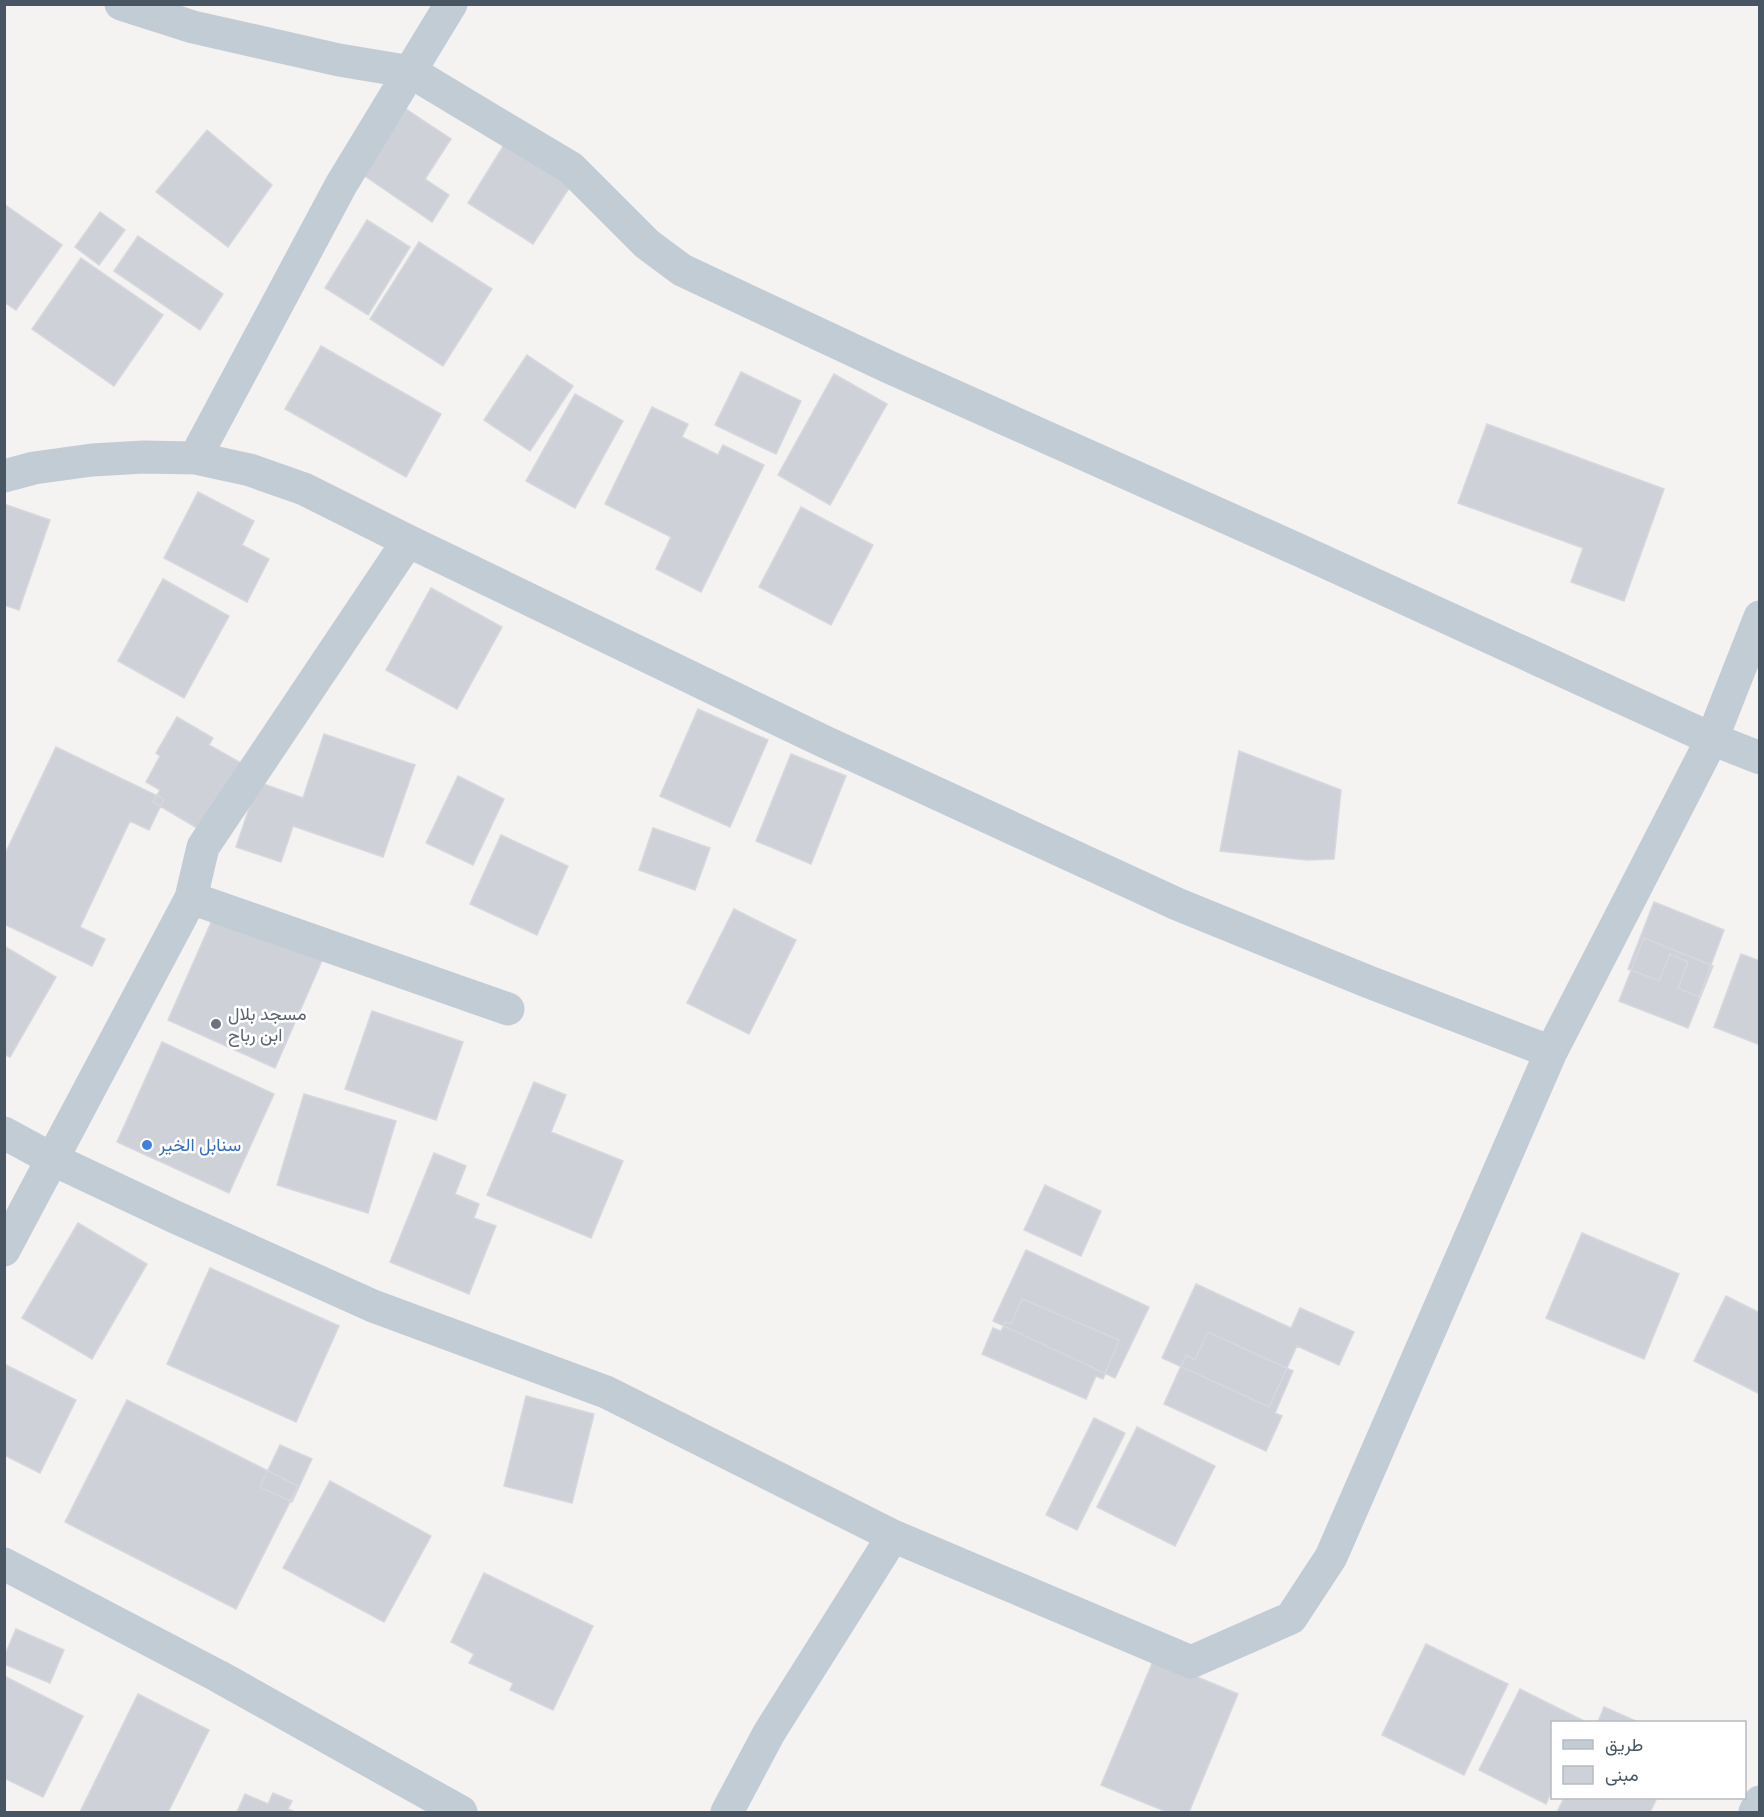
<svg xmlns="http://www.w3.org/2000/svg" width="1764" height="1817" font-family="'Fira Sans Condensed',Vazirmatn,sans-serif">
<style>
.building{fill:#ced1d8;stroke:#d6d8de;stroke-width:1.5}
.lines{fill:none;stroke-linecap:round;stroke-linejoin:round}
.minor{stroke:#c2ccd5;stroke-width:33}
.worship-dot{fill:#6b7280;stroke:#fff;stroke-width:2}
.shop-dot{fill:#3f7fe0;stroke:#fff;stroke-width:2}
.labels{text-anchor:middle;dominant-baseline:central;stroke-width:5;stroke-linejoin:round;paint-order:stroke}
.worship-label{font-size:18px;fill:#5b616d;stroke:#fff;text-anchor:start}
.shop-label{font-size:18px;fill:#366cbe;stroke:#fff;text-anchor:start}
</style>
<rect width="100%" height="100%" fill="#f5f2f2"/>
<path class="building" d="M406,109L451,139L425,179L449,195L432,222L362,174Z
M207,130L272,185L228,247L156,192Z
M507,140L573,182L533,244L468,203Z
M4,204L62,245L16,310L4,302Z
M100,212L125,230L99,265L75,247Z
M367,220L410,247L368,315L325,288Z
M138,236L223,294L200,330L114,271Z
M419,242L492,289L443,366L370,319Z
M81,258L163,315L114,386L32,329Z
M321,346L441,414L406,477L285,409Z
M527,355L573,386L530,451L484,420Z
M741,372L801,401L776,454L715,425Z
M834,374L887,404L830,505L778,475Z
M575,394L623,421L575,508L526,481Z
M652,407L688,424L682,437L718,455L723,445L764,465L701,592L656,569L671,537L605,504Z
M1487,424L1664,489L1624,601L1571,582L1583,548L1458,503Z
M198,492L254,521L242,545L269,559L247,602L164,558Z
M4,504L50,520L19,610L4,605Z
M801,507L873,545L831,625L759,587Z
M163,579L229,616L184,698L118,661Z
M431,588L502,627L457,709L386,670Z
M698,709L768,740L730,827L660,796Z
M177,717L213,738L209,745L241,763L202,831L153,802L160,790L146,782L160,756L156,753Z
M324,734L415,765L383,857L293,826L281,862L236,847L258,782L303,798Z
M56,747L164,799L149,830L130,821L80,927L105,939L92,966L4,924V856Z
M1239,751L1341,790L1334,859L1307,860L1220,851Z
M791,754L846,776L811,864L756,841Z
M458,776L504,799L473,865L426,843Z
M653,828L710,848L695,890L639,870Z
M501,835L568,866L537,935L470,904Z
M1654,902L1724,930L1699,997L1678,988L1688,962L1670,954L1659,981L1628,969Z
M217,909L324,956L275,1068L168,1020Z
M734,909L796,940L749,1034L687,1003Z
M1644,938L1713,966L1688,1028L1619,1001Z
M4,946L56,977L10,1057L4,1054Z
M1741,954L1760,961V1045L1714,1027Z
M372,1011L463,1042L436,1120L345,1089Z
M162,1042L274,1094L229,1193L117,1142Z
M534,1082L566,1095L551,1132L623,1161L591,1238L487,1195Z
M304,1094L396,1121L368,1213L277,1185Z
M434,1153L466,1166L455,1194L479,1204L474,1218L496,1226L469,1294L390,1262Z
M1045,1185L1101,1211L1081,1256L1024,1230Z
M78,1223L147,1264L92,1359L22,1318Z
M1582,1233L1679,1274L1644,1359L1546,1318Z
M1026,1250L1149,1307L1115,1378L993,1321Z
M210,1268L339,1326L296,1422L167,1364Z
M1196,1284L1291,1328L1300,1308L1354,1332L1339,1365L1297,1346L1269,1407L1162,1358Z
M1726,1296L1760,1313V1394L1694,1361Z
M1022,1299L1119,1340L1103,1379L1096,1376L1086,1399L982,1354L993,1328L1001,1331L1005,1322L1011,1324Z
M1208,1332L1293,1371L1275,1413L1282,1416L1266,1451L1164,1404L1186,1355L1195,1360Z
M4,1364L76,1400L40,1473L4,1455Z
M526,1396L594,1414L572,1503L504,1486Z
M127,1400L298,1486L236,1609L65,1522Z
M1094,1418L1125,1433L1077,1530L1046,1515Z
M1137,1427L1215,1466L1175,1546L1097,1507Z
M280,1445L312,1459L292,1502L260,1487Z
M330,1481L431,1536L384,1622L283,1568Z
M484,1573L593,1626L553,1710L510,1690L513,1683L469,1663L474,1654L451,1642Z
M16,1629L64,1650L50,1683L4,1664V1657Z
M1426,1644L1508,1684L1464,1775L1382,1735Z
M1154,1659L1238,1694L1189,1812H1167L1101,1785Z
M4,1676L83,1716L43,1797L4,1778Z
M1520,1689L1586,1722H1552V1790L1546,1804L1479,1770Z
M138,1694L209,1730L168,1812H80Z
M1604,1707L1638,1722H1598Z
M273,1793L292,1801L288,1809L295,1812H237L245,1794L268,1804Z
M1564,1798H1657L1650,1812H1557Z"/>
<g class="lines">
<path class="minor" d="M121,4L193,27L339,60L411,72L571,168L647,244L682,270L889,367L1301,551L1712,739L1760,758
M195,458L341,185L451,4
M4,476L34,468L92,460L144,457L195,458L250,470L304,489L408,541L823,741L1177,904L1369,982L1551,1052L1712,739L1760,617
M191,898L508,1009
M4,1133L52,1159L175,1217L373,1306L606,1392L893,1536L1191,1662L1291,1618L1331,1557L1551,1052
M4,1250L191,898L203,847L408,541
M4,1564L218,1676L461,1812
M727,1812L769,1733L893,1536
M1755,1812L1760,1802"/>
</g>
<circle class="worship-dot" cx="216" cy="1024" r="6"/>
<circle class="shop-dot" cx="147" cy="1145" r="6"/>
<g class="labels">
<g class="worship-label">
<text x="228" y="1014">مسجد بلال<tspan x="228" dy="21">ابن رباح</tspan></text>
</g>
<g class="shop-label">
<text x="159" y="1145">سنابل الخير</text>
</g>
</g>
<rect width="1764" height="1817" fill="none" stroke="#485563" stroke-width="12"/>
<rect x="1551" y="1721" width="195" height="78" fill="#ffffff" stroke="#b6bbc1" stroke-width="1.5"/>
<rect x="1563" y="1740" width="30" height="9" fill="#c2ccd5" stroke="#b6bbc1" stroke-width="1.5"/>
<text x="1605" y="1751" font-size="18" fill="#485563">طريق</text>
<rect x="1563" y="1766" width="30" height="18" fill="#ced1d8" stroke="#b6bbc1" stroke-width="1.5"/>
<text x="1605" y="1781" font-size="18" fill="#485563">مبنى</text>
</svg>
